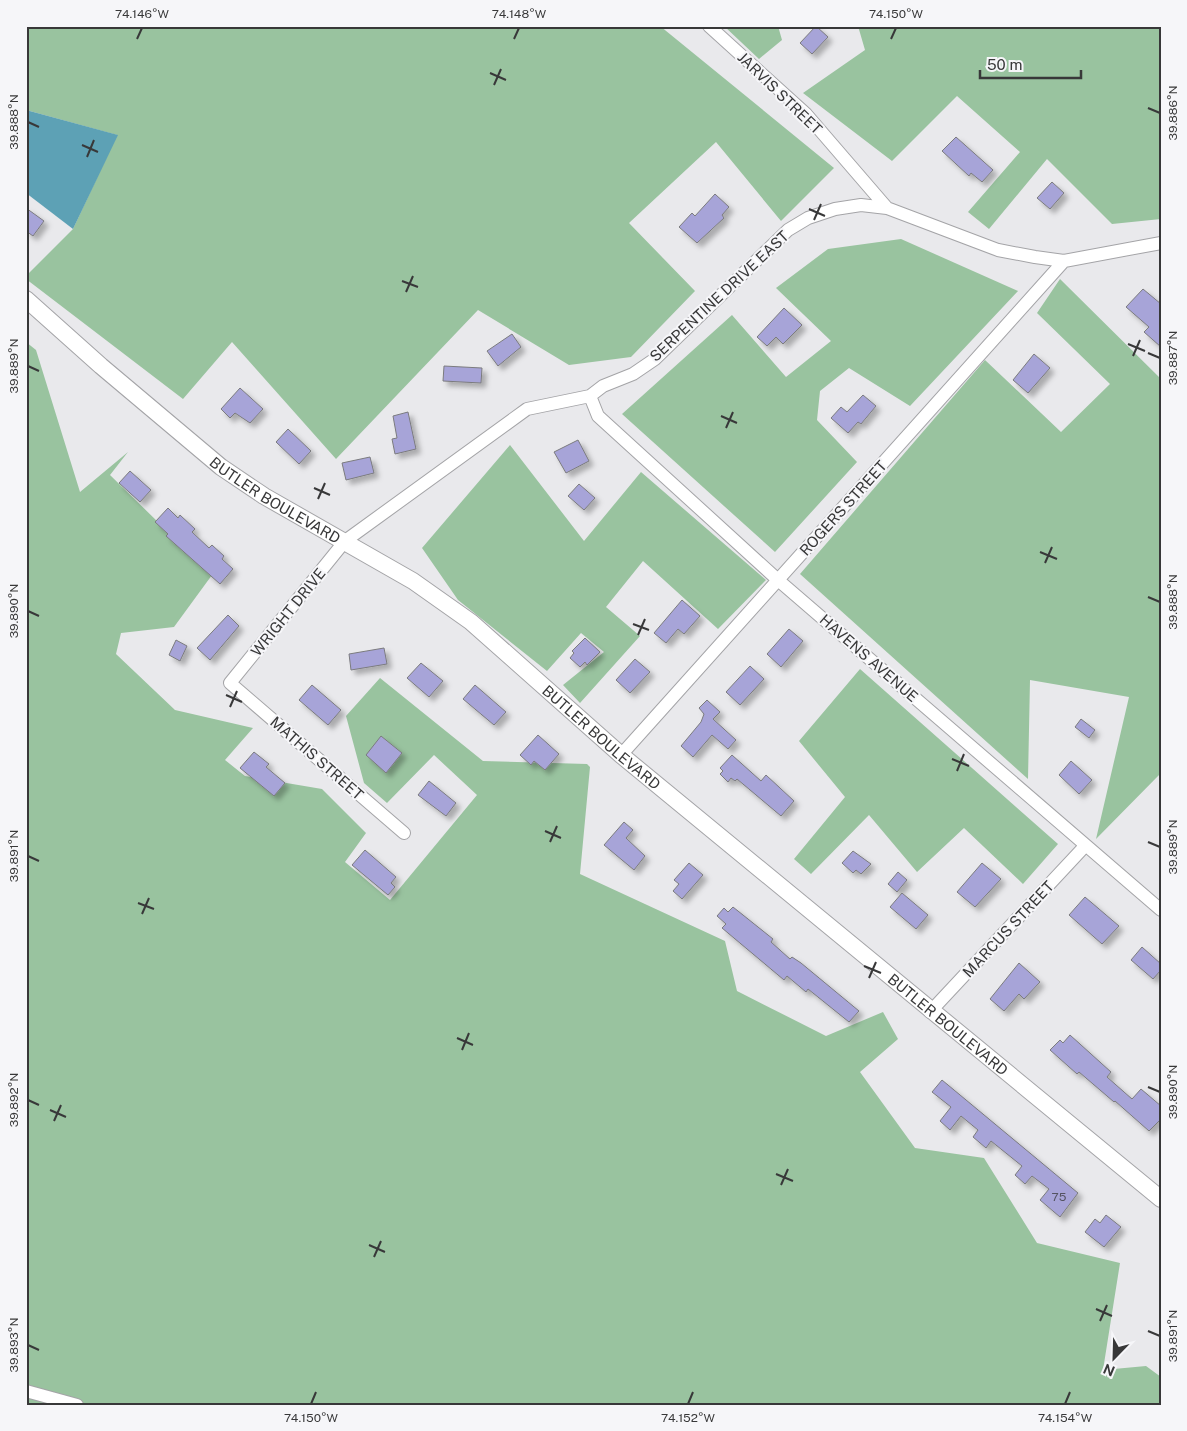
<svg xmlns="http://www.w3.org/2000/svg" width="1187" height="1431" font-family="'Public Sans',sans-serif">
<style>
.green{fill:#99c39f}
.water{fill:#5da1b5}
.building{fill:#a7a4d8;stroke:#7b7b7e;filter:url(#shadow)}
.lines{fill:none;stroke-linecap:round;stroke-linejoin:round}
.minor-casing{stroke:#a4a4a7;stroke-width:14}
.tertiary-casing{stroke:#a4a4a7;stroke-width:18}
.minor{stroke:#fff;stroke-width:12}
.tertiary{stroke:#fff;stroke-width:16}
.ticks{fill:none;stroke:#383839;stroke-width:2}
.labels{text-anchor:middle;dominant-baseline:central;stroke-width:4;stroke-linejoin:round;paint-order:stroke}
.number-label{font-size:12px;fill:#545361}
.street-label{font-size:15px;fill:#383839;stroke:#f6f6f9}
.neatline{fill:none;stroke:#383839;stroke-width:2}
.ticks-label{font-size:12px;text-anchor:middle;fill:#383839}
</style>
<defs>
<filter id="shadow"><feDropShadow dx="4.5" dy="4.5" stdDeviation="2.5" flood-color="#0004"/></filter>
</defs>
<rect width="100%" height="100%" fill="#e9e9ec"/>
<path class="green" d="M26,26H660L834,168L781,221L716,142L629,223L695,291L631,357L569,365L478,310L336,459L232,342L183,399L26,279V276L73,229L117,135L26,110Z
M724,26H778L782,40L759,59Z
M858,26H1161V219L1112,224L1047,159L989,229L968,212L1020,152L957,96L892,161L803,93L865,50Z
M901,239L1018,291L910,406L849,368L820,391L817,420L857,462L775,552L622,414L732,315L786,377L831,341L776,288L828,249Z
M1060,279L1161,379V773L1096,839L1129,697L1030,680L1028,779L800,574L985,360L1061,432L1110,384L1037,313Z
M26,342L36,350L80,492L128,452L110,475L212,575L174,627L121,633L116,654L175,710L253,728L225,760L245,776L322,789L366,833L345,862L390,900L477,795L434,755L387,803L364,783L346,716L380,678L483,761L587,764L590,767L580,874L725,941L737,991L826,1036L883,1012L898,1039L860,1072L915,1148L984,1158L1037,1243L1120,1263L1103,1370L1146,1366L1161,1377V1405L26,1404Z
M510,445L584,541L641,472L766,580L718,629L643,561L606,607L640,636L580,703L563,685L604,652L581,633L547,671L458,600L422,548Z
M860,669L1058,844L1023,884L964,828L917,872L869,815L811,874L794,859L845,797L799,741Z"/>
<path class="water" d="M26,110L118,135L73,229L26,193Z"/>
<path class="building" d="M816,26L828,37L812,54L800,43Z
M956,137L993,170L982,182L971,173L969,176L942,151Z
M1052,182L1064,193L1050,209L1037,198Z
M715,194L729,207L722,215L724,218L697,243L679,227L692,213L695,216Z
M26,208L44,221L33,236L26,231Z
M1143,289L1161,304V347L1144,332L1149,327L1126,307Z
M784,308L802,325L783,344L776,337L767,346L757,337Z
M512,334L521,347L498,366L487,351Z
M1034,354L1050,368L1028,393L1013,380Z
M444,366L482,368L481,383L443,381Z
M240,388L263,409L250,423L235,413L230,418L221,409Z
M863,395L876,406L861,424L858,422L848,433L831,418L841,407L847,412Z
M408,412L416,449L395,454L392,439L397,438L393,416Z
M288,429L311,451L299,464L276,442Z
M578,440L589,461L566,473L554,452Z
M370,457L374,473L346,480L342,463Z
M130,471L151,490L140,502L119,483Z
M579,484L595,498L584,510L568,496Z
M168,508L178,518L180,515L195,529L192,532L209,548L212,545L224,556L222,559L233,569L220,584L166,536L168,534L155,522Z
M682,600L700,616L684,634L678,629L666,643L654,633Z
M228,615L239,626L210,660L197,648Z
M789,629L803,641L781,667L767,654Z
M585,638L600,652L587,665L585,662L580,667L570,658L574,653L572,651Z
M176,640L187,646L180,661L169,655Z
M384,648L387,664L351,670L349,654Z
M635,659L650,672L630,693L616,680Z
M421,663L443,681L429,697L407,678Z
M750,666L764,679L740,705L726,692Z
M312,685L341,710L328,725L299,700Z
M475,685L506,712L494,725L463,699Z
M707,700L720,712L713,719L736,740L728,749L712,735L693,757L681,746L701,722L704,714L699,708Z
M1081,719L1095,730L1089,738L1075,727Z
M538,735L559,754L545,770L534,761L531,765L520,755Z
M381,736L402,753L386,773L366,755Z
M254,752L269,764L266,767L285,783L274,796L240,768Z
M732,755L761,781L766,775L794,801L781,816L737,779L735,781L731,778L728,782L720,774L723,771L720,768Z
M1071,761L1092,780L1079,794L1059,775Z
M429,781L456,803L446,816L418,795Z
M624,822L633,830L626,838L645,856L634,870L604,845Z
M365,850L396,877L391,883L395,887L388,895L352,865Z
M853,851L871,864L861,874L856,870L853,873L842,863Z
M689,863L703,875L682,899L673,891L679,884L674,880Z
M982,863L1001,879L975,907L957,892Z
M898,872L907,880L897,892L888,884Z
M902,893L928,915L916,929L890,907Z
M1085,897L1119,926L1102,944L1069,915Z
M733,907L773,939L771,942L790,959L792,957L801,963L859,1011L849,1022L808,989L806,992L787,976L784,980L722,928L726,924L717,916L724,908L728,912Z
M1142,947L1161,964V970L1153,979L1131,960Z
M1019,963L1040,982L1024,999L1019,994L1004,1011L990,999Z
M1070,1035L1111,1072L1107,1077L1132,1099L1141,1089L1161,1106V1119L1149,1131L1115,1101L1114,1102L1079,1072L1077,1074L1050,1050L1060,1040L1063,1043Z
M942,1080L1078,1193L1060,1217L1040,1200L1049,1189L1032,1176L1025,1184L1015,1175L1022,1166L991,1141L986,1148L973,1137L978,1130L961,1116L950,1130L940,1121L951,1107L932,1092Z
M1106,1215L1121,1227L1104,1247L1085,1232L1095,1219L1100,1223Z"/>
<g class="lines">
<defs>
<path id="minor" d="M709,26L806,114L887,208
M590,396L598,416L778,580L1161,910
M621,755L1064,261
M404,833L230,683L345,541L527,409L590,396L603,386L633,374L655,359L788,230L808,218L835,209L861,205L887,208L998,250L1035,257L1064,261L1161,243
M930,1012L1085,846
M26,1391L77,1405"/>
<g id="tertiary">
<path id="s1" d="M26,299L101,366L221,467L264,496L413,581L471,622L621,755L1161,1199"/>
</g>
</defs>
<use href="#minor" class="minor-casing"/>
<use href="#tertiary" class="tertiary-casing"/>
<use href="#minor" class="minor"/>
<use href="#tertiary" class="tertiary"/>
</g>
<path class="ticks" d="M137,39L142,28M514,39L519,28M891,39L896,28M490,73L506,80M494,85L501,69M1148,108L1160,113M28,122L39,127M82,145L98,152M87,157L94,140M809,209L825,216M814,220L821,204M402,281L418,287M406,292L413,276M1128,344L1145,351M1148,353L1160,358M1133,356L1140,340M28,366L39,371M721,416L737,423M726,428L733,412M314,488L330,495M318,499L325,483M1040,552L1057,559M1045,563L1052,547M1148,597L1160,602M28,611L39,616M633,624L649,630M638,635L645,619M226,695L242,702M230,707L237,691M952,759L969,766M957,771L964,754M545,831L561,838M550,842L557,826M1148,842L1160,847M28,856L39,861M138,903L154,909M142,914L149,898M864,966L881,973M869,978L876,962M457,1038L473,1045M462,1050L469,1033M1148,1087L1160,1092M28,1100L39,1105M50,1110L66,1117M54,1121L61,1105M776,1174L793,1181M781,1185L788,1169M369,1245L385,1252M374,1257L381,1241M1096,1309L1112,1316M1100,1321L1107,1305M1148,1331L1160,1336M28,1345L39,1350M311,1404L316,1392M688,1404L693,1392M1065,1404L1070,1392"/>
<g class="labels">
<g class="number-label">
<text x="1059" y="1197">75</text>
</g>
<g class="street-label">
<text transform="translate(780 93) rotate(44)">JARVIS STREET</text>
<text transform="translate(719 296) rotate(-43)">SERPENTINE DRIVE EAST</text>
<text stroke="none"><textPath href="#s1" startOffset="321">BUTLER BOULEVARD</textPath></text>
<text transform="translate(843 508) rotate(-48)">ROGERS STREET</text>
<text transform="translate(288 612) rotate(-51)">WRIGHT DRIVE</text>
<text transform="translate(869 658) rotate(41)">HAVENS AVENUE</text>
<text stroke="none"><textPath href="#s1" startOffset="726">BUTLER BOULEVARD</textPath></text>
<text transform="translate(317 758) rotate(41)">MATHIS STREET</text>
<text transform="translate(1008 929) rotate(-47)">MARCUS STREET</text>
<text stroke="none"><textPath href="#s1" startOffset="1176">BUTLER BOULEVARD</textPath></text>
</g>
</g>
<rect width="1187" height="1431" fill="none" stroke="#f6f6f9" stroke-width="55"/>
<g transform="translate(1114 1358) rotate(203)" stroke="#f6f6f9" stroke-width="4" paint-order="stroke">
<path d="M0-4L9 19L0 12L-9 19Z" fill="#383839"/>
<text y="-8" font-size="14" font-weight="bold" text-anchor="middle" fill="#383839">N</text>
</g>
<path d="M980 70v8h101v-8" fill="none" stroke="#383839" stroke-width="2.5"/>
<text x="987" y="70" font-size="15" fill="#383839" stroke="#f6f6f9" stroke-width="4" paint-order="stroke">50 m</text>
<rect x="28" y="28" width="1132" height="1376" class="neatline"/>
<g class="ticks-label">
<text x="142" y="18">74.146°W</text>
<text x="519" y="18">74.148°W</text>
<text x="896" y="18">74.150°W</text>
<text transform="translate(1173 113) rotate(-90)" y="4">39.886°N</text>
<text transform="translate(14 122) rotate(-90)" y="4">39.888°N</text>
<text transform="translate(1173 358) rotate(-90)" y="4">39.887°N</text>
<text transform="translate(14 366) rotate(-90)" y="4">39.889°N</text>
<text transform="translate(1173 602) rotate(-90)" y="4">39.888°N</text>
<text transform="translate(14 611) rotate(-90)" y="4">39.890°N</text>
<text transform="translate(1173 847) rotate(-90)" y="4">39.889°N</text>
<text transform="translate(14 856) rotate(-90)" y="4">39.891°N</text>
<text transform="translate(1173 1092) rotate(-90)" y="4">39.890°N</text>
<text transform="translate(14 1100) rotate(-90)" y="4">39.892°N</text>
<text transform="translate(1173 1336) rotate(-90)" y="4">39.891°N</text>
<text transform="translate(14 1345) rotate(-90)" y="4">39.893°N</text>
<text x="311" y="1422">74.150°W</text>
<text x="688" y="1422">74.152°W</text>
<text x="1065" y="1422">74.154°W</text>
</g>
</svg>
